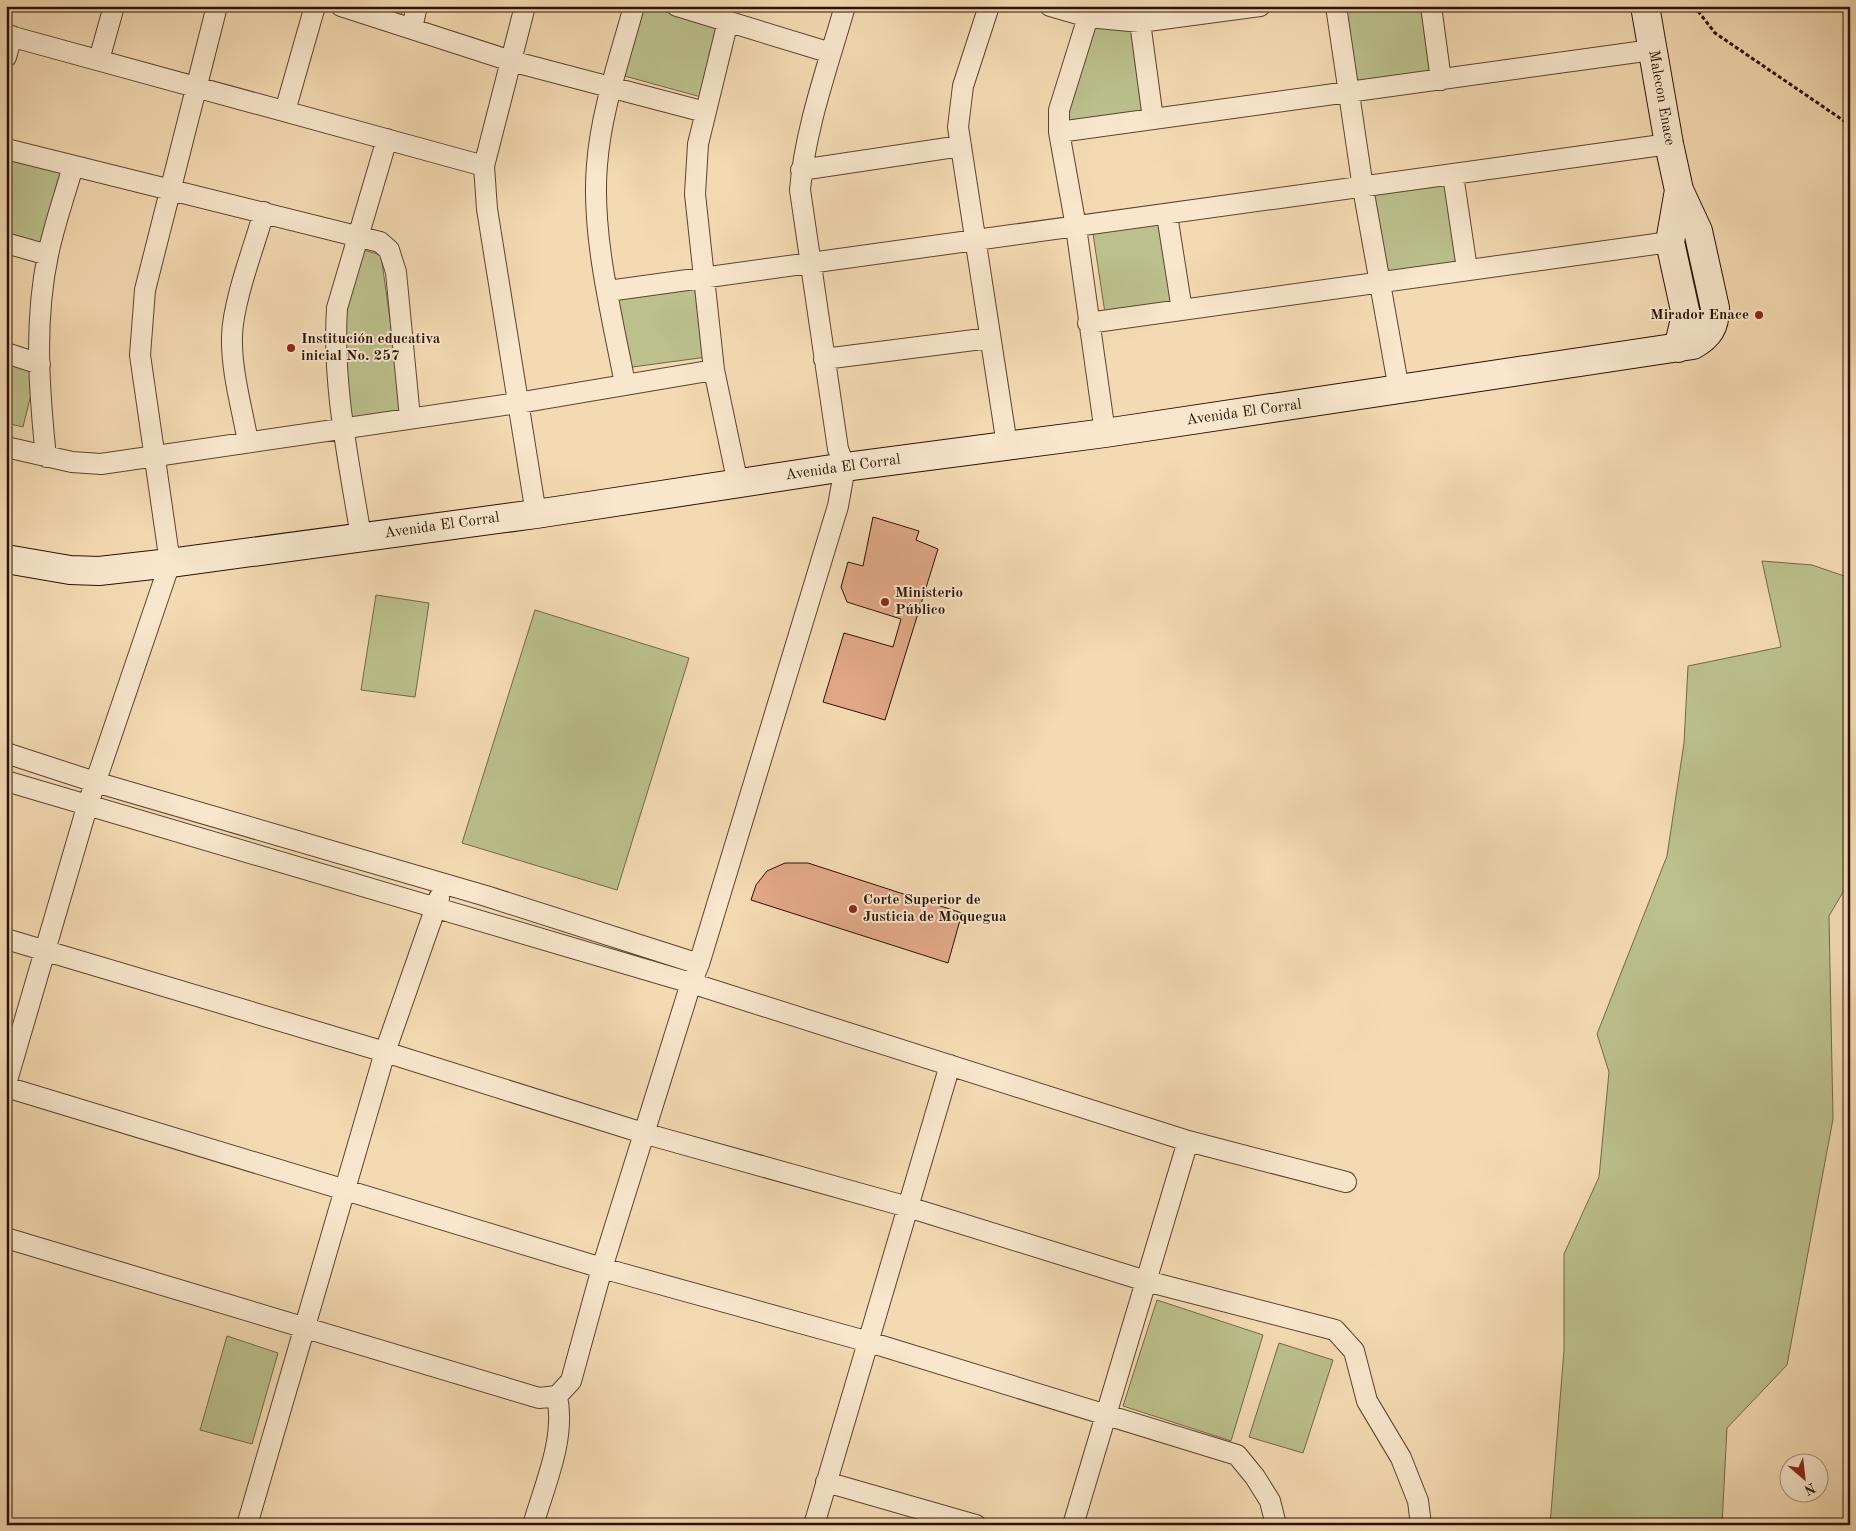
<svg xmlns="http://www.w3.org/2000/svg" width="1856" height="1531" font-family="'Old Standard TT',serif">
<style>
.green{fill:#bbc08c;stroke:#726848}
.building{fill:#e3a989;stroke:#2a1105}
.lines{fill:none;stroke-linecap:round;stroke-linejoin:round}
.street-casing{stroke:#5c4330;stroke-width:22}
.secondary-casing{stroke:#2a1105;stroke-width:30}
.path{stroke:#2a1105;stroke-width:3;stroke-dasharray:4 2.5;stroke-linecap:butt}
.street{stroke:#f8e7cd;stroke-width:20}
.secondary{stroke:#f8e7cd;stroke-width:28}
.poi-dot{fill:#8f2418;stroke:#f8e7cd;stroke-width:2}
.labels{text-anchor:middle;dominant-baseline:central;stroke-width:4;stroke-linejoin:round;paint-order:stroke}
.street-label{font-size:15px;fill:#2a1105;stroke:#f8e7cd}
.poi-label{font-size:15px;font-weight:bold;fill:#2a1105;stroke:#f8e7cd;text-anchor:start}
</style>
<rect width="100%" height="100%" fill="#f4dab2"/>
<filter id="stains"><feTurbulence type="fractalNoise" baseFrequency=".004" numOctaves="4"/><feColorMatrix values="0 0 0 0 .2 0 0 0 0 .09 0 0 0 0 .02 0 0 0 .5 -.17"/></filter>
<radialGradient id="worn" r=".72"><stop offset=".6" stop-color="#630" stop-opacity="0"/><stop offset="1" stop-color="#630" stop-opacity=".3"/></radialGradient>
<path class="green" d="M335,6H404L399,22Z
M640,6L721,25L701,97L621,75Z
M1341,6H1424L1434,75L1355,87Z
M1092,26L1134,30L1146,116L1064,127Z
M6,154L67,169L43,250L6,239Z
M1448,179L1461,265L1383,276L1369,192Z
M1159,223L1172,303L1105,313L1093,234Z
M360,249L381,255L403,413L348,421L339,335Z
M698,287L707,357L625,368L613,299Z
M6,359L38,366L23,427L6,423Z
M1762,561L1812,565L1850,578V880L1829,916L1833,1119L1787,1365L1727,1428L1722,1525H1550L1564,1350V1254L1599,1177L1609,1072L1597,1034L1667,856L1684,743L1688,666L1781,647Z
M376,595L429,603L415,697L361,690Z
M535,610L689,658L617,890L462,843Z
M1157,1300L1263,1335L1231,1441L1123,1406Z
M227,1336L278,1353L252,1444L200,1430Z
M1279,1343L1333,1360L1303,1453L1249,1437Z"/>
<path class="building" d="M873,517L919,531L916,540L938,549L885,720L823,702L844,633L893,647L901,619L847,602L841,587L848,562L863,566Z
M785,863H808L962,913L948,963L751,900L756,885L767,871Z"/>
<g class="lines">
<defs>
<path id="street" d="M341,6L511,61L705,112
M525,6L484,166L487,209L536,514
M677,6L831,53
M989,6L963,86L958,127L1007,445
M1050,6L1088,17L1140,22L1260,6
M1336,6L1363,188L1399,390
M1431,6L1441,80
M1088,17L1059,110V132L1076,227L1105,433
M728,21L698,144L695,194L714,370L738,484
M1140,22L1153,119
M412,28L417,6
M6,35L484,166
M6,57L12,36
M99,60L114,6
M285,111L315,6
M1059,132L1652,50
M6,149L380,242L389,250L396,272L410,418
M801,170L961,146
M1453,175L1467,269
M1167,215L1182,310
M6,243L48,255
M608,291L1669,144
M1088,323L1670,242
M6,353L40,364
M824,359L990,338
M625,384C612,316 591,234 597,165C601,111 620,58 634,6
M248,442C242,408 231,371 232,336C233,301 254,247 264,212
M6,447L72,462L101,464L518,403L714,370
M46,457C39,390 34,321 48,255C54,225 65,195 73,166
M361,537C349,462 332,385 337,308L387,139
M6,753L95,782L486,896L699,964
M6,781L691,983L1188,1141L1346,1182
M6,939L385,1052L643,1133L908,1207L1146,1281L1335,1330L1354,1351L1367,1401L1401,1458L1418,1501L1421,1525
M6,1084L87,807L170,563L140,355L145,290L217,6
M6,1087L602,1268L869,1342L1237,1455L1255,1477L1270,1501L1276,1525
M6,1238L539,1398L557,1396L571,1381L602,1268L691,983L699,964L838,506L845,467L838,449L800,190C805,128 828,66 845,6
M826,1482L976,1525
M247,1525L385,1052L439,898
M533,1525C545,1484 566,1438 557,1396
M814,1525L950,1065
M1073,1525L1188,1141"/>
<path id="secondary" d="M1678,348L1686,315L1670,242L1679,190
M6,559L70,570L99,571L170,563L536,514L845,467L1105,433L1693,345C1709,336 1715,327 1715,308L1698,231L1679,190L1669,144L1645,6"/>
</defs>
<use href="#street" class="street-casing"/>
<use href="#secondary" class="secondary-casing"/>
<path class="path" d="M1694,6L1715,33L1850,125"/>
<use href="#street" class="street"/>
<use href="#secondary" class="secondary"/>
</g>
<g class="poi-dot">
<circle cx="1759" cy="315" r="5"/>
<circle cx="291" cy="348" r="5"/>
<circle cx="885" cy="602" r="5"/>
<circle cx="853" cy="909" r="5"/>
</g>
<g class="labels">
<g class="street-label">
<text transform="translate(1661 98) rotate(80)">Malecon Enace</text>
<text transform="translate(1244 413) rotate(-8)">Avenida El Corral</text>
<text transform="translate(843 468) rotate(-8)">Avenida El Corral</text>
<text transform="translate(442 526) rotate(-8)">Avenida El Corral</text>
</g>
<g class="poi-label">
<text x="1749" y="315" text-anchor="end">Mirador Enace</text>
<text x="301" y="339">Institución educativa<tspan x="301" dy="17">inicial No. 257</tspan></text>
<text x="895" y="593">Ministerio<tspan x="895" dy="17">Público</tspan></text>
<text x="863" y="900">Corte Superior de<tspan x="863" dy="17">Justicia de Moquegua</tspan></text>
</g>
</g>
<rect width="1856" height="1531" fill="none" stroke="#f4dab2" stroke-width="25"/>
<rect x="8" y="8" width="1841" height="1516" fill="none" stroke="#2a1105" stroke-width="2.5"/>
<rect x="12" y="12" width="1831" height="1506" fill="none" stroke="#2a1105"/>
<g transform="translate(1804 1478) rotate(152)"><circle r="24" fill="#f8e7cd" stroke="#a6917d"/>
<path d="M0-4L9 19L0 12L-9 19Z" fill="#8f2418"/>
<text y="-8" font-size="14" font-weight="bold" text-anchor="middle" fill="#2a1105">N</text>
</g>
<rect width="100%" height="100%" filter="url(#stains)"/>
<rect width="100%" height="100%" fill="url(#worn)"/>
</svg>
